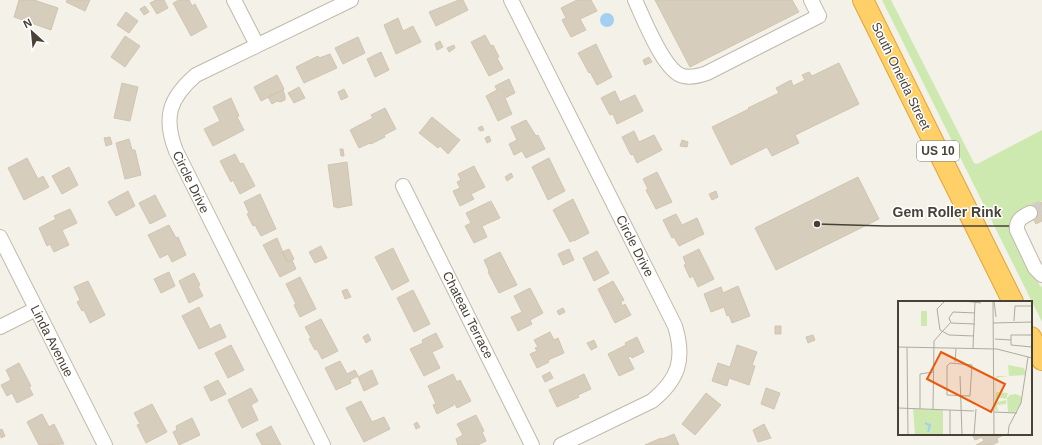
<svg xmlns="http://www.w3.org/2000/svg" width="1042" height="445" font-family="Helvetica,sans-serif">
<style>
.green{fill:#cee9b0}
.water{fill:#a3d0f2}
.building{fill:#d6cdbd;stroke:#d1c5b0}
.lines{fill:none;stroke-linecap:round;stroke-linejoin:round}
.minor-tunnel{stroke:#d2cec4;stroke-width:14;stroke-dasharray:14 7;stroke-linecap:butt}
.minor-casing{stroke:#c0b9aa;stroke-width:16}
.highway-casing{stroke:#e1a535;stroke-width:22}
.minor{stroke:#fff;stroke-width:14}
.highway{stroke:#ffcf68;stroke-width:20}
.labels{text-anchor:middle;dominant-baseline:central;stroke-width:3;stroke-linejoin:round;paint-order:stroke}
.shield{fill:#fff;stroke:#7f7a72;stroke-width:1}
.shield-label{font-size:12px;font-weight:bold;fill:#484136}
.street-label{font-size:13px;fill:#484136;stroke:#fff}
.inset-river{fill:none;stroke:#a3d0f2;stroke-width:2}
.inset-road{fill:none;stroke:#afaba1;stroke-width:1}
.view{fill:#e8590c;fill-opacity:0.15;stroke:#e8590c;stroke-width:2}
.inset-edge{fill:none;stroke:#484136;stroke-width:2}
.leader{fill:none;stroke:#484136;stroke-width:1.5}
.callout-dot{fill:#484136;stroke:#fff;stroke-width:1.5}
.callout-label{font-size:14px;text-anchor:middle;font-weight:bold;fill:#484136;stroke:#fff;stroke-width:3;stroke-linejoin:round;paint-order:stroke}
</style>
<rect width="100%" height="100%" fill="#f4f1e8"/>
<path class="green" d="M882,0H891L974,163L977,164L1042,130V201L1013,216L1011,229L1040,286L1042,287V322Z"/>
<path class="water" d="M600 20a7 7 0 1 1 14 0a7 7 0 1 1-14 0Z"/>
<path class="building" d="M19,0H34L58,8L51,30L14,17Z
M67,0H90L85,11L66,2Z
M156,0H164L168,8L157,14L150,3Z
M179,0H189L192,6L195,4L207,27L191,36L173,3Z
M459,0H463L468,10L436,26L429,12Z
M577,0H591L597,11L580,19L586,30L571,37L562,20L566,18L561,8Z
M655,0H792L799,12L690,67Z
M145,6L149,12L144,15L140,9Z
M126,12L138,21L129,33L117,25Z
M398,18L403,31L413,26L421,42L396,54L384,25Z
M485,35L491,46L493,45L499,57L497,58L503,69L489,76L471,42Z
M125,36L140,46L125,67L111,57Z
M358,37L365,53L343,64L335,48Z
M440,41L443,47L437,50L435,44Z
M596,44L612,77L597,85L590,72L589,73L578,53Z
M454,45L455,48L449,52L447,48Z
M381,52L389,70L375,77L367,59Z
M330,54L337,68L304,83L296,67L318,56L319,58Z
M649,57L652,62L645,65L643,60Z
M839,63L859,104L795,135L799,143L772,156L767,147L731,165L712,127L749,109L748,108L779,93L776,88L791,80L793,86L805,80L802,75L809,72L812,76Z
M277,75L284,89L261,101L254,87Z
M509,79L515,93L505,98L512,114L498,121L486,96L497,90L495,86Z
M122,83L138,87L130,121L114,118Z
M299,87L305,98L294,103L288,93Z
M344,89L348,97L341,100L338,92Z
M283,90L285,96V100L280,102L277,101L272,104L268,97Z
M615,91L620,102L635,95L643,111L617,124L613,114L610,115L601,98Z
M231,98L239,116L237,117L244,130L213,146L204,129L220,121L213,107Z
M385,108L396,129L384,135L385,137L371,144L370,143L359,148L350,130L373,118L371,115Z
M432,117L460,140L448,154L440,146L438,148L419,133Z
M526,120L536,136L538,135L545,149L526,158L522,151L514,155L509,144L517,140L511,127Z
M482,126L484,130L480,131L478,128Z
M634,131L639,142L654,135L662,150L637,163L633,154L631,155L622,137Z
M489,136L491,141L487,143L485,138Z
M110,137L112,144L106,146L104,138Z
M129,139L132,150H135L141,175L125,179L116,143Z
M682,140L688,142L687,147L680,146Z
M340,149H343L344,156H341Z
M235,154L240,164L243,163L255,186L240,194L233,180L231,182L220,161Z
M27,158L38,179L43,176L49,187L24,200L8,168Z
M549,158L565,191L548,200L532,167Z
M347,162L352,205L337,208V207H334L328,165Z
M474,166L485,187L471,194L474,199L460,206L453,191L460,188L457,182L461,180L458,174Z
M69,167L78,185L62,194L52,176Z
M657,172L672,202L656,209L646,190L648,189L643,179Z
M511,173L513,177L507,181L505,177Z
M858,177L879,219L776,270L755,228Z
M128,191L135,206L116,216L108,202Z
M716,191L718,197L712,200L709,194Z
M260,194L276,229L261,236L255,225L253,226L247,214L249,213L244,202Z
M155,195L166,216L150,224L139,203Z
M573,199L589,233L574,241V240L570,242L553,210Z
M491,201L500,218L482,226L487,237L474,243L465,226L471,223L466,213Z
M1042,202V221L1036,224L1028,209Z
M70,209L77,223L62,230L69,245L54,252L50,244L47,246L39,228L56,219L54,216Z
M676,214L682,225L697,218L704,234L679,246L674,237L672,238L663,220Z
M169,225L176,238L178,237L186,255L172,262L168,254L160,258L148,235Z
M277,238L287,262L292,260L296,269L280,277L263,245Z
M321,246L327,258L315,263L309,252Z
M393,248L409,281L392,290L375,257Z
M289,249L294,259L287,262L282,252Z
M569,249L574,260L563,265L558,254Z
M699,249L714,279L698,287L693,276L690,278L684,265L686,264L683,257Z
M597,251L609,273L594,281L583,258Z
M500,252L517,285L499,293L488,272L489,271L484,260Z
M169,272L175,286L161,293L154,279Z
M194,273L200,285L198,286L203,296L189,303L179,281Z
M300,277L316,309L300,317L294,305L296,304L286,284Z
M88,281L105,315L90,323L84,310L82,311L77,302L80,300L74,287Z
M613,281L624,300L621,302L622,306L625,304L631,315L615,323L598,289Z
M738,286L750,316L732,323L729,315L727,316L724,307L711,312L704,294L721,287L723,293Z
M530,288L543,313L530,320L532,324L518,331L511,317L522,312L514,296Z
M347,289L351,297L345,299L342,291Z
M413,290L430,324L414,332L397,298Z
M199,307L210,329L220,324L226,337L199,349L182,316Z
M563,308L565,312L559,315L557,311Z
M321,319L338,351L322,359L317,349L315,350L309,339L311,338L305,327Z
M775,326H781V334H775Z
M550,332L554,340L558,338L564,353L548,360L549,362L537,368L530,354L537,351L535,348L538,347L534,340Z
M436,333L443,347L432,352L440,368L424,376L410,349L423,343L422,340Z
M368,334L371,340L366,343L363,337Z
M813,335L815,340L808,343L806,337Z
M637,337L644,352L632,358L631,356L628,357L634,369L619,376L608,354L626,345L625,343Z
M594,340L597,347L591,350L587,343Z
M231,345L244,370L228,378L215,353Z
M737,345L757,352L752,365L755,366L749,385L729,378L727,386L712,381L718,363L730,367Z
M340,361L347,374L355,370L358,376L350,380L351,383L336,390L325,368Z
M19,363L31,386L29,387L33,395L17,403L12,393L7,396L1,385L11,380L6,370Z
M372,370L378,384L364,391L358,377Z
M550,372L553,378L545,382L542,376Z
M453,374L457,382L460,380L471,401L457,408L454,402L453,403L454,405L437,414L433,405L436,404L428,386Z
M584,374L591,389L578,395L579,397L557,407L549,390Z
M218,380L226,394L211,401L204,387Z
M251,388L258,401L251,405L258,420L242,428L228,400Z
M766,388L780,393L774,409L761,404Z
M706,393L721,405L695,435L682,424Z
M361,401L372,422L384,417L390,429L364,442L346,408Z
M152,404L167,432L146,443L137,425L140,424L134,413Z
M42,414L49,427L54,424L64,444L39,445L27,422Z
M476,415L484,431L482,432L486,441L478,445H458L456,439L463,435L457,424Z
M192,418L200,435L179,445L173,432L177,430L176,426Z
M417,422L420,427L416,429L414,424Z
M764,424L771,438L758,442L753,430Z
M271,426L281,445H262L256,434Z
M2,429L5,436L1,438L0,430Z
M674,434L679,445H645L661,438L662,439Z
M972,434H1004V435L997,438L998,442L992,445H976L984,441L982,437L975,440Z"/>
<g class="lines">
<path class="minor-tunnel" d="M1030,213L1042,207"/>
<defs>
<path id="minor" d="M234,0L257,45
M511,0L675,326C685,359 679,379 652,401L561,445
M635,0C643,17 664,72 683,76C692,78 699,76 707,73L819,16L811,0
M403,186L532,445
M1030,213C1022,217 1016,220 1017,230L1035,268L1042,275
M0,237L105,445
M0,327L36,309
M323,445L176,151C163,118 169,98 196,75L351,0"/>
<path id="highway" d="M863,0L1013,302
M1031,337L1042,360"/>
</defs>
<use href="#minor" class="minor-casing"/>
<use href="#highway" class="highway-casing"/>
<use href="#minor" class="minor"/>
<use href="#highway" class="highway"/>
</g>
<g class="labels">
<rect class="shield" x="917" y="141" width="42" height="20" rx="3"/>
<g class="shield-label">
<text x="938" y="151">US 10</text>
</g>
<g class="street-label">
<text transform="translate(901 76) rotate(64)">South Oneida Street</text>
<text transform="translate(191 182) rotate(64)">Circle Drive</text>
<text transform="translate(635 246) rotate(63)">Circle Drive</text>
<text transform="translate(468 315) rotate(63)">Chateau Terrace</text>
<text transform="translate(52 341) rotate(63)">Linda Avenue</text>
</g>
</g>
<g transform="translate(898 301)">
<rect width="134" height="134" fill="#f4f1e8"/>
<path d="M23,10H29V25H23ZM110,64L126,67L128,74L111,75ZM99,75H110L98,77V91L110,92L108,98L99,96V101L108,99V103L99,104L100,110L97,109L98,76ZM118,93L124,96L123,103L117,111H110L109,97L112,94ZM15,108L45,109V134H17Z" fill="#cee9b0"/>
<path class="inset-river" d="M27,122L32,124L30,131"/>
<path class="inset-road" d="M47,0L39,8L42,29L51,34L76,35M66,0L83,2M95,0L96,134M96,0L98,16M77,12L55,11L51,17L53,22L77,23M116,20L117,5H134M95,22L134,21M134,34H113V44L134,46M97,38L113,39M0,46L99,48L134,57M9,47L10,134M75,47L77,1M57,61L58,48M52,62L74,64L72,95L49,94V65ZM62,75L64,134M0,107L76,110M22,108V73L35,71M35,108L36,40L52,22M96,111L119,112M52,134V109M76,134L78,108M110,134L111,125L123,102L130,56"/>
<path class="view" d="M43,51L107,83L93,111L29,78Z"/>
<rect width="134" height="134" class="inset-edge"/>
</g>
<path class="leader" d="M817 224L884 226H1009"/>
<circle class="callout-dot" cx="817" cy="224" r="4"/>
<g class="callout-label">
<text x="947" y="217">Gem Roller Rink</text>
</g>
<g transform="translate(32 32) rotate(333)" stroke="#ffffff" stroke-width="3" paint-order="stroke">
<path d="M0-3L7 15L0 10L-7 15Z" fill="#484136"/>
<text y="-6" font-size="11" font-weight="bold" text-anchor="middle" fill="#484136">N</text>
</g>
</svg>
